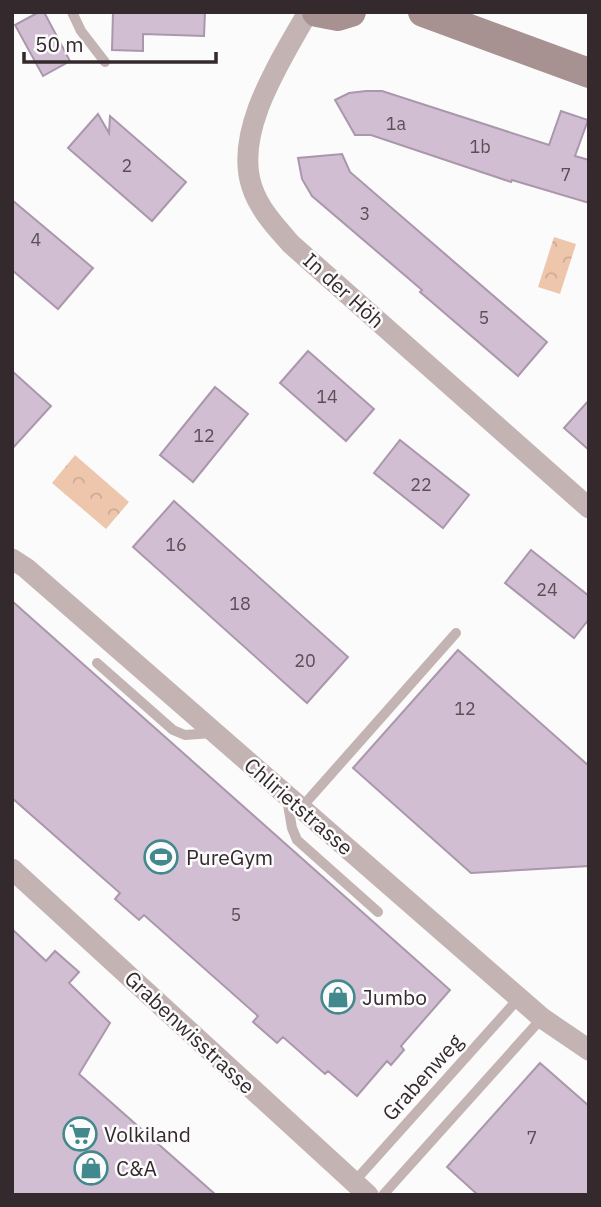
<svg xmlns="http://www.w3.org/2000/svg" width="601" height="1207" font-family="'IBM Plex Sans',sans-serif">
<style>
.park{fill:url(#park-crowns)}
.building{fill:#d1bed3;stroke:#aa97ac;stroke-width:2}
.lines{fill:none;stroke-linecap:round;stroke-linejoin:round}
.service{stroke:#c3b4b3;stroke-width:10}
.minor{stroke:#c3b4b3;stroke-width:21}
.secondary{stroke:#a79291;stroke-width:30}
.labels{text-anchor:middle;dominant-baseline:central;stroke-width:5;stroke-linejoin:round;paint-order:stroke}
.number-label{font-size:18px;fill:#5b4e56}
.street-label{font-size:21px;fill:#34292d;stroke:#fbfbfb}
.poi-label{font-size:21px;fill:#34292d;stroke:#fbfbfb;text-anchor:start}
</style>
<defs>
<pattern id="park-crowns" width="20" height="18" patternUnits="userSpaceOnUse" patternTransform="scale(1.75)"><rect width="20" height="18" fill="#eec6ac"/><path d="M2 6a3 3 0 1 1 6 0M12 15a3 3 0 1 1 6 0" fill="none" stroke="#cdaa94"/></pattern>
</defs>
<rect width="100%" height="100%" fill="#fbfbfb"/>
<path class="park" d="M554,237L576,244L560,294L538,287Z
M75,455L129,502L106,529L52,483Z"/>
<path class="building" d="M39,12H44L70,61L43,76L15,25Z
M113,12H205L204,36L143,34V51L112,50Z
M366,91H382L549,145L561,111L588,120L575,156L589,160V203L512,180L511,182L371,135H355L335,100L349,93Z
M98,114L109,133L110,116L186,182L152,221L68,148Z
M342,154L350,172L547,342L518,376L420,292L422,290L312,196L302,179L298,158Z
M12,200L93,268L58,309L12,270Z
M308,351L374,409L346,441L280,383Z
M12,371L51,406L12,449Z
M215,387L248,414L193,482L160,455Z
M589,400V450L564,428Z
M400,440L469,495L443,528L374,473Z
M174,501L348,657L307,703L133,547Z
M531,550L589,596V619L574,638L505,583Z
M12,601L450,990L401,1046L404,1050L391,1065L387,1061L357,1096L328,1071L325,1074L283,1037L277,1043L253,1022L258,1016L144,915L139,920L115,899L120,893L12,798Z
M458,650L589,766V866L471,873L353,768Z
M12,929L46,961L55,951L79,972L69,983L110,1023L79,1074L216,1195H12Z
M540,1063L589,1106V1195H478L447,1167Z"/>
<g class="lines">
<path class="service" d="M72,12L81,31L105,62
M97,663L173,730L185,735L212,733
M287,799L292,828L297,840L378,912
M301,808L456,633
M354,1182L519,998
M383,1195L542,1018"/>
<path class="minor" d="M308,12C282,59 233,131 252,187C259,209 276,227 291,244L589,508
M12,559L26,568L542,1018L589,1050
M12,869L368,1195"/>
<path class="secondary" d="M317,12L338,16L351,12
M423,12L589,73"/>
</g>
<defs>
<symbol id="stadium-ring" viewBox="-11 -11 22 22"><circle r="9.5" fill="#fbfbfb" stroke="#41898c" stroke-width="1.5"/><path d="M0-5a6.5 5 0 1 0 0 10a6.5 5 0 1 0 0-10ZM-3.5-1.8h7v3.6h-7Z" fill="#41898c"/></symbol>
<symbol id="shop-ring" viewBox="-11 -11 22 22"><circle r="9.5" fill="#fbfbfb" stroke="#41898c" stroke-width="1.5"/><path d="M-5-2.5h2.3a2.7 3.5 0 0 1 5.4 0H5L5.5 6h-11ZM-1.5-2.5h3a1.5 2.3 0 0 0-3 0Z" fill="#41898c"/></symbol>
<symbol id="supermarket-ring" viewBox="-11 -11 22 22"><circle r="9.5" fill="#fbfbfb" stroke="#41898c" stroke-width="1.5"/><path d="M-6-5.5h2.5l.6 2H6L4.5 2H-2.5L-4.4-4H-6ZM-1.5 3.2a1.3 1.3 0 1 0 .1 0ZM3 3.2a1.3 1.3 0 1 0 .1 0Z" fill="#41898c"/></symbol>
</defs>
<g fill-rule="evenodd">
<use href="#stadium-ring" x="142" y="838" width="38" height="38"/>
<use href="#shop-ring" x="319" y="978" width="38" height="38"/>
<use href="#supermarket-ring" x="61" y="1115" width="38" height="38"/>
<use href="#shop-ring" x="72" y="1149" width="38" height="38"/>
</g>
<g class="labels">
<g class="number-label">
<text x="396" y="123">1a</text>
<text x="480" y="146">1b</text>
<text x="127" y="165">2</text>
<text x="566" y="174">7</text>
<text x="365" y="213">3</text>
<text x="36" y="239">4</text>
<text x="484" y="317">5</text>
<text x="327" y="396">14</text>
<text x="204" y="435">12</text>
<text x="421" y="484">22</text>
<text x="176" y="544">16</text>
<text x="547" y="589">24</text>
<text x="240" y="603">18</text>
<text x="305" y="660">20</text>
<text x="465" y="708">12</text>
<text x="236" y="914">5</text>
<text x="532" y="1137">7</text>
</g>
<g class="street-label">
<text transform="translate(344 290) rotate(42)">In der Höh</text>
<text transform="translate(299 806) rotate(41)">Chlirietstrasse</text>
<text transform="translate(190 1032) rotate(43)">Grabenwisstrasse</text>
<text transform="translate(422 1077) rotate(-48)">Grabenweg</text>
</g>
<g class="poi-label">
<text x="186" y="857">PureGym</text>
<text x="362" y="997">Jumbo</text>
<text x="104" y="1134">Volkiland</text>
<text x="116" y="1168">C&amp;A</text>
</g>
</g>
<rect width="601" height="1207" fill="none" stroke="#34292d" stroke-width="28"/>
<path d="M24 52v10h192v-10" fill="none" stroke="#34292d" stroke-width="3.5"/>
<text x="35" y="52" font-size="21" fill="#34292d" stroke="#fbfbfb" stroke-width="5" paint-order="stroke">50 m</text>
</svg>
